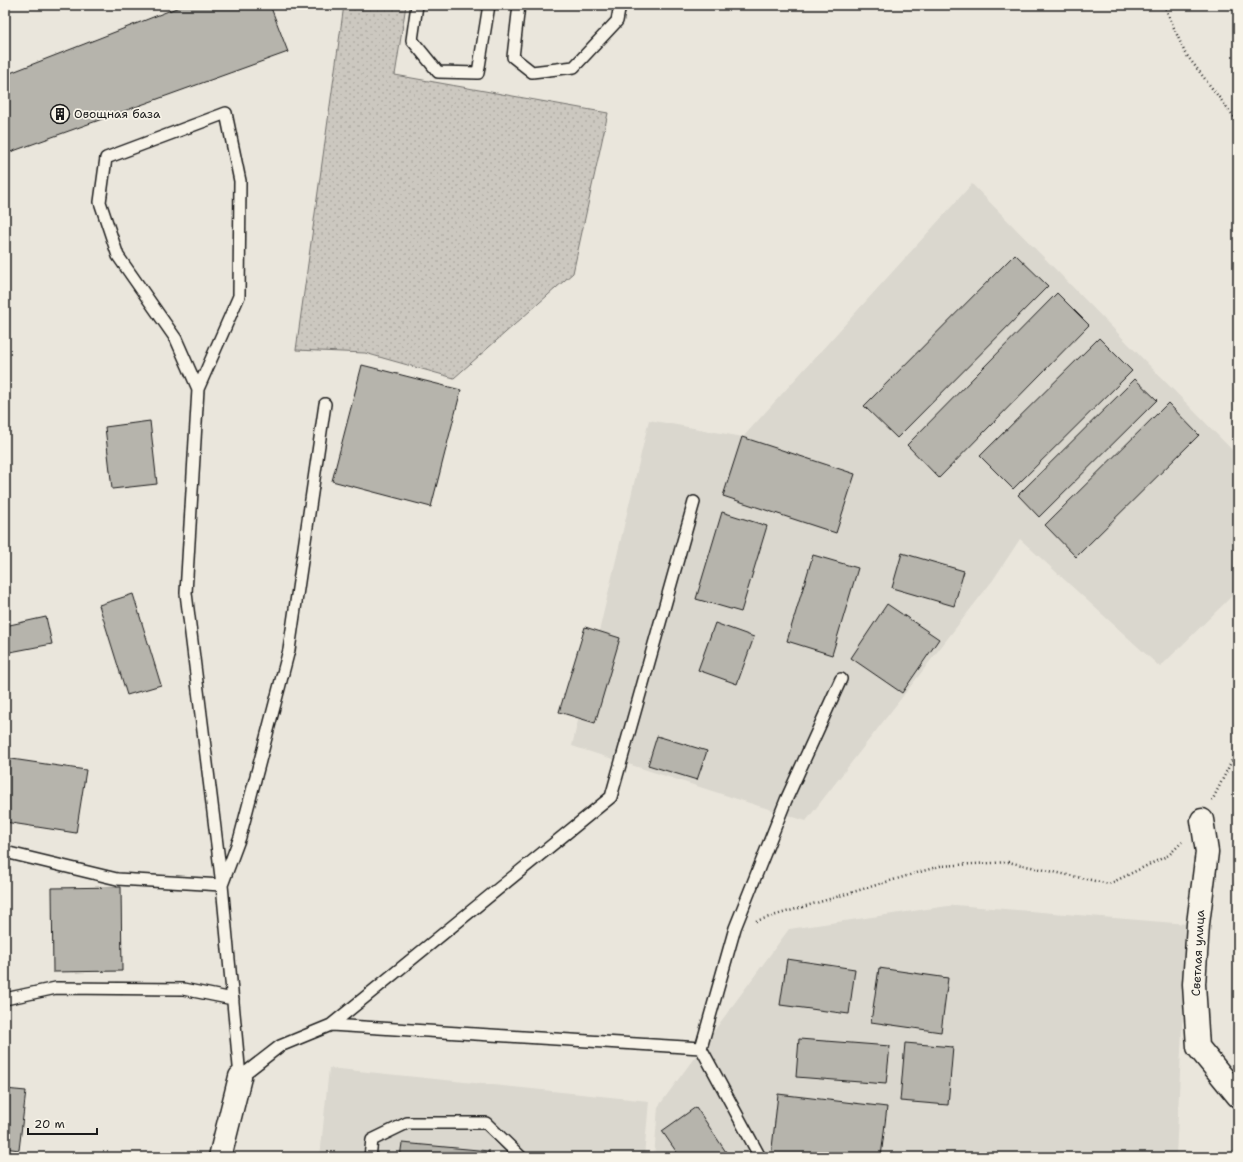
<svg xmlns="http://www.w3.org/2000/svg" width="1243" height="1162" font-family="'Shantell Sans',sans-serif">
<style>
.built{fill:#dad7ce}
.grass{fill:url(#grass-dots);stroke:#74726e}
.building{fill:#b6b4ac;stroke:#1c1c1c}
.lines{fill:none;stroke-linecap:round;stroke-linejoin:round}
.lane-casing{stroke:#1c1c1c;stroke-width:14}
.street-casing{stroke:#1c1c1c;stroke-width:25}
.path{stroke:#1c1c1c;stroke-width:2.5;stroke-dasharray:1 3;stroke-linecap:butt}
.lane{stroke:#f7f3e8;stroke-width:11}
.street{stroke:#f7f3e8;stroke-width:22}
.labels{text-anchor:middle;dominant-baseline:central;stroke-width:3.5;stroke-linejoin:round;paint-order:stroke}
.poi-label{font-size:12px;fill:#1c1c1c;stroke:#f7f3e8;text-anchor:start}
.street-label{font-size:12px;fill:#1c1c1c;stroke:#f7f3e8}
</style>
<defs>
<pattern id="grass-dots" width="8" height="8" patternUnits="userSpaceOnUse"><rect width="8" height="8" fill="#ccc8c0"/><path d="M2 2h.1M6 6h.1" fill="none" stroke="#afaba4" stroke-width="1.8" stroke-linecap="round"/></pattern>
</defs>
<rect width="100%" height="100%" fill="#eae6dc"/>
<filter id="ink" filterUnits="userSpaceOnUse"><feTurbulence type="fractalNoise" baseFrequency=".025" numOctaves="2"/><feDisplacementMap in="SourceGraphic" scale="8" xChannelSelector="R" yChannelSelector="G"/><feConvolveMatrix kernelMatrix="1 2 1 2 8 2 1 2 1" color-interpolation-filters="sRGB"/></filter>
<g filter="url(#ink)">
<path class="built" d="M972,184L1238,456V590L1160,667L1020,539L993,580L806,821L572,746L649,420L743,437Z
M955,905L1187,924L1176,1157H654L658,1107L789,929Z
M329,1068L649,1101L644,1157H320Z"/>
<path class="grass" d="M344,5H406L395,75L608,113L573,273L454,378L365,353L296,350Z"/>
<path class="building" d="M184,5H270L288,52L5,154V75Z
M1015,254L1048,286L897,438L864,406Z
M1057,293L1089,325L939,478L907,445Z
M1099,338L1132,371L1013,489L980,456Z
M362,365L461,390L431,507L332,481Z
M1135,379L1157,400L1039,517L1018,495Z
M1168,403L1199,435L1076,557L1045,525Z
M150,421L157,484L112,489L105,427Z
M742,437L855,474L836,533L723,496Z
M722,512L767,526L741,612L696,599Z
M902,553L964,571L954,606L892,588Z
M813,555L858,568L832,655L787,641Z
M133,594L161,685L127,695L99,605Z
M887,604L939,639L902,693L851,658Z
M46,617L52,644L5,653V626Z
M715,623L754,637L737,684L698,670Z
M585,627L620,638L595,723L559,712Z
M657,736L707,751L697,780L648,765Z
M5,758L86,770L76,833L5,822Z
M121,887L122,971L53,972L52,888Z
M787,959L855,969L849,1014L780,1005Z
M879,968L948,978L941,1032L871,1022Z
M799,1039L890,1046L886,1084L796,1077Z
M905,1043L953,1047L948,1105L900,1101Z
M5,1089L26,1091L19,1150L5,1148Z
M778,1094L887,1107L881,1157H771Z
M696,1107L728,1155L725,1157H680L662,1131Z
M402,1143L489,1151V1157H400Z"/>
<g class="lines">
<defs>
<path id="lane" d="M417,5L412,40L438,72L478,73L489,5
M519,5L513,57L532,72L574,67L617,21L620,5
M198,389L176,339L118,256L100,202L106,158L226,113L240,181L239,296L198,389L186,593L222,885L240,1077
M5,852L117,879L222,885L240,837L289,650L325,404
M5,999L56,988L183,989L233,999
M331,1025L611,797L694,502
M701,1048L735,928L786,800L841,679
M240,1077L280,1046L331,1025L701,1048L760,1157
M370,1157L372,1140L407,1123H486L521,1157"/>
<path id="street" d="M1202,820L1207,852L1198,924L1194,984L1198,1047L1238,1096
M220,1157L240,1077"/>
</defs>
<use href="#lane" class="lane-casing"/>
<use href="#street" class="street-casing"/>
<path class="path" d="M1164,5L1185,53L1238,122
M1212,801L1238,748
M756,921L940,866L1008,862L1109,884L1169,855L1182,842"/>
<use href="#lane" class="lane"/>
<use href="#street" class="street"/>
</g>
</g>
<defs>
<symbol id="building-ring" viewBox="-11 -11 22 22"><circle r="9.5" fill="#f7f3e8" stroke="#1c1c1c" stroke-width="1.5"/><path d="M-4-6H4V6H1V3H-1V6H-4ZM-2.5-4.3h1.7v1.8h-1.7ZM.8-4.3h1.7v1.8H.8ZM-2.5-1h1.7V.8h-1.7ZM.8-1h1.7V.8H.8Z" fill="#1c1c1c"/></symbol>
</defs>
<g fill-rule="evenodd">
<use href="#building-ring" x="49" y="103" width="22" height="22"/>
</g>
<g class="labels">
<g class="poi-label">
<text x="74" y="114">Овощная база</text>
</g>
<g class="street-label">
<text transform="translate(1198 953) rotate(-87)">Светлая улица</text>
</g>
</g>
<rect width="1243" height="1162" fill="none" stroke="#f7f3e8" stroke-width="20"/>
<rect x="10" y="10" width="1223" height="1142" fill="none" stroke="#1c1c1c" stroke-width="1.5" filter="url(#ink)"/>
<path d="M28 1128v6h69v-6" fill="none" stroke="#1c1c1c" stroke-width="2"/>
<text x="34" y="1128" font-size="12" fill="#1c1c1c" stroke="#f7f3e8" stroke-width="3" paint-order="stroke">20 m</text>
</svg>
